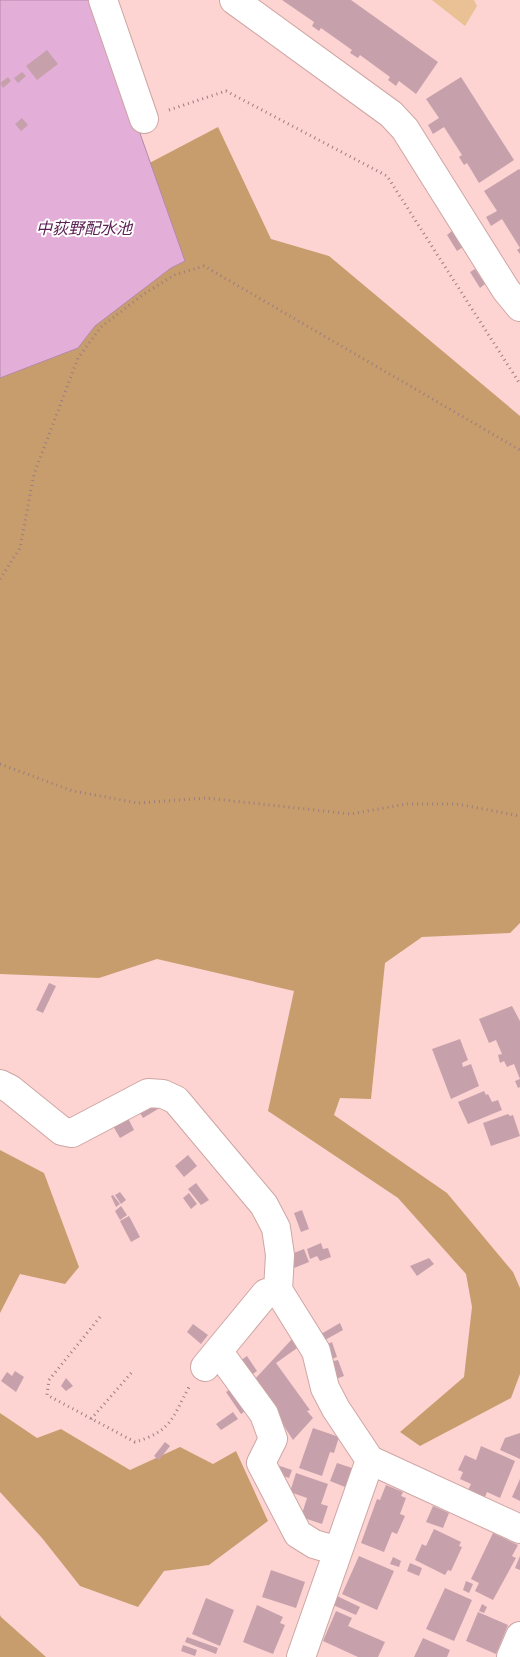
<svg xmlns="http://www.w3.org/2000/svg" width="520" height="1657" font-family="'Fira Sans','Noto Sans JP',sans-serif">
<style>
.green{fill:#e9c195}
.forest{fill:#c89d6e}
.water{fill:#e3aed8;stroke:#b48aa7}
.building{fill:#c6a1ac}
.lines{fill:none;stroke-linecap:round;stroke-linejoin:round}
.street-casing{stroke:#cea6a4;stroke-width:30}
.secondary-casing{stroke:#cea6a4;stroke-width:30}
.path{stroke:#9a7e7d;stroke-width:3;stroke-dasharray:1 4;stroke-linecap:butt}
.street{stroke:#fff;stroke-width:28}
.secondary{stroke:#fff;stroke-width:28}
.labels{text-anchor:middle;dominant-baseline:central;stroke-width:4;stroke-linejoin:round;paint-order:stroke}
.water-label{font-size:16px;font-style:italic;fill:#5e2155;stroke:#fff}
</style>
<rect width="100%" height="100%" fill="#fdd4d2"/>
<path class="green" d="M432,0H474L477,6L465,26Z"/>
<path class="forest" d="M218,127L271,239L329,256L520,416V923L510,933L422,937L385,963L371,1099L340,1098L334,1115L447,1193L513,1272L520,1288V1374L511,1398L420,1446L400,1432L464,1377L472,1307L466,1274L398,1198L268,1111L294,991L157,959L99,978L0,974V259L79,200Z
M0,1150L44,1173L79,1267L65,1284L20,1274L0,1313Z
M0,1413L37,1438L61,1429L130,1470L180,1447L213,1464L236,1451L268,1521L209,1565L164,1571L138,1607L80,1586L42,1538L0,1492Z
M0,1615L1,1617L46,1657H0Z"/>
<path class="water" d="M0,0H93L185,261L171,268L95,326L78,348L0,378Z"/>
<path class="building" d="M282,0H351L438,62L416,94L399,81L396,86L388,80L390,77L360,55L358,58L350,53L352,50L321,28L319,31L312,26L314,22Z
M47,50L58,64L37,80L26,66Z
M22,72L26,76L18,83L14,78Z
M8,77L11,81L3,88L0,83Z
M461,77L514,160L479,183L467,163L464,165L459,157L462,155L444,127L433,134L428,125L439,118L426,99Z
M22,118L28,125L21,131L15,124Z
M519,169L520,170V254L517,250L520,248L502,219L491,226L486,217L497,211L484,191Z
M452,231L463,247L457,251L447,235Z
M475,269L485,284L480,288L470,272Z
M49,983L56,986L43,1013L36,1010Z
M512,1006L520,1021V1087L518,1088L515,1081L520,1079L514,1064L507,1067L504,1061L500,1063L498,1055L502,1054L496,1040L489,1043L479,1019Z
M460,1039L468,1060L462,1063L463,1067L471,1064L479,1086L451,1099L432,1049Z
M484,1091L486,1095L488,1094L492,1102L498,1100L502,1110L468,1124L458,1102Z
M155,1104L158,1109L143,1118L140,1113Z
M508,1114L510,1116L513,1115L520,1136L491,1146L483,1123Z
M128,1118L134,1130L120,1138L113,1126Z
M188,1155L197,1166L184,1177L175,1166Z
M196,1183L209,1200L201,1205L188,1189Z
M120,1192L126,1200L121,1204L115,1195Z
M189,1193L197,1204L191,1209L183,1198Z
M113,1195L120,1204L116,1207L111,1196Z
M121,1206L127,1215L120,1220L115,1211Z
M302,1210L309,1229L301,1232L294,1213Z
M129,1216L140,1237L131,1242L120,1221Z
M321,1243L323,1249L328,1248L331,1257L320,1261L317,1256L310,1259L307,1249Z
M304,1249L309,1262L294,1268L289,1264V1255Z
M429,1258L434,1264L417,1276L410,1266Z
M340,1323L343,1330L325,1340L321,1334Z
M193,1324L208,1335L201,1344L187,1332Z
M293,1338L300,1346L276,1363L310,1410L307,1411L313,1418L293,1440L254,1380Z
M332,1342L337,1357L329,1360L324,1346Z
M247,1356L257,1371L250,1376L240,1361Z
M338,1360L344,1376L336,1379L330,1362Z
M15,1371L24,1377L16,1392L1,1381L7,1372L12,1376Z
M66,1378L73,1386L66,1391L61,1386Z
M234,1387L248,1409L241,1414L226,1392Z
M233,1412L238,1419L221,1430L216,1424Z
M313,1428L339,1437L334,1453L330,1452L322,1476L299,1468Z
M520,1433V1459L500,1450L505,1438Z
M165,1442L170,1446L159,1460L154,1456Z
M481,1446L515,1461L500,1498L487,1492L485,1497L468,1490L471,1484L460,1479L463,1472L458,1470L465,1455L476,1460Z
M337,1463L352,1468L345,1487L330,1481Z
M274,1464L292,1470L289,1478L272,1472Z
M296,1473L328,1484L321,1504L328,1506L322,1524L301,1517L307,1498L290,1492Z
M520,1479V1501L512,1497Z
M386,1485L403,1492L401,1496L406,1498L400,1514L405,1516L397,1534L392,1532L384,1552L361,1543L377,1499L380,1500Z
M433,1506L449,1513L443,1528L426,1522Z
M434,1529L461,1542L459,1546L462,1547L451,1571L448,1570L445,1575L415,1560L422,1544L426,1546Z
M493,1533L518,1545L512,1556L516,1558L493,1600L475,1591L479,1583L471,1579Z
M359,1556L394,1571L377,1610L342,1594Z
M520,1556V1570L515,1568Z
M393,1557L401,1561L399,1567L390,1564Z
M410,1563L422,1568L419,1576L407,1571Z
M271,1570L305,1582L296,1608L262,1597Z
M466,1581L473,1584L469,1593L463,1590Z
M445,1588L472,1600L454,1641L426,1629Z
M337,1596L360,1607L356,1615L333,1605Z
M206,1598L234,1610L220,1646L192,1634Z
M482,1604L487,1607L484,1613L479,1611Z
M257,1605L283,1617L280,1623L285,1625L273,1654L243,1642Z
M336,1611L352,1618L348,1626L385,1642L378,1657H358L323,1641Z
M478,1612L508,1625L496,1654L466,1641Z
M187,1637L218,1648L216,1654L185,1642Z
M423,1638L450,1650L447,1657H414Z
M183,1645L197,1650L195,1656L181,1651Z"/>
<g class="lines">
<defs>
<path id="street" d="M103,0L144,119
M0,1084L10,1089L62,1131L72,1133L148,1093L163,1094L176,1100L264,1205L276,1228L280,1255L278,1290L316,1351L325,1388L336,1409L370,1460L520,1529
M218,1351L264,1414L273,1439L261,1463L298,1534L314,1544L338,1551
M205,1367L266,1293L278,1290
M301,1657L370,1460
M511,1657L520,1636"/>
<path id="secondary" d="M234,0L391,114L405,129L506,290L520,307"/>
</defs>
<use href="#street" class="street-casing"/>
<use href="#secondary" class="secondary-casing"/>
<path class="path" d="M169,110L226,91L387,176L520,384
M0,579L20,548L34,474L78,358L101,327L144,294L174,275L204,266L520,450
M0,764L73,791L138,803L206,798L351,814L406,804H457L520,816
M100,1317L49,1380L47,1395L135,1442C172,1431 172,1418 189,1387
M91,1419L133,1371"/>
<use href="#street" class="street"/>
<use href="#secondary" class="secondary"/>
</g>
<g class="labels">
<g class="water-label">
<text x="84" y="228">中荻野配水池</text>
</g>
</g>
</svg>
